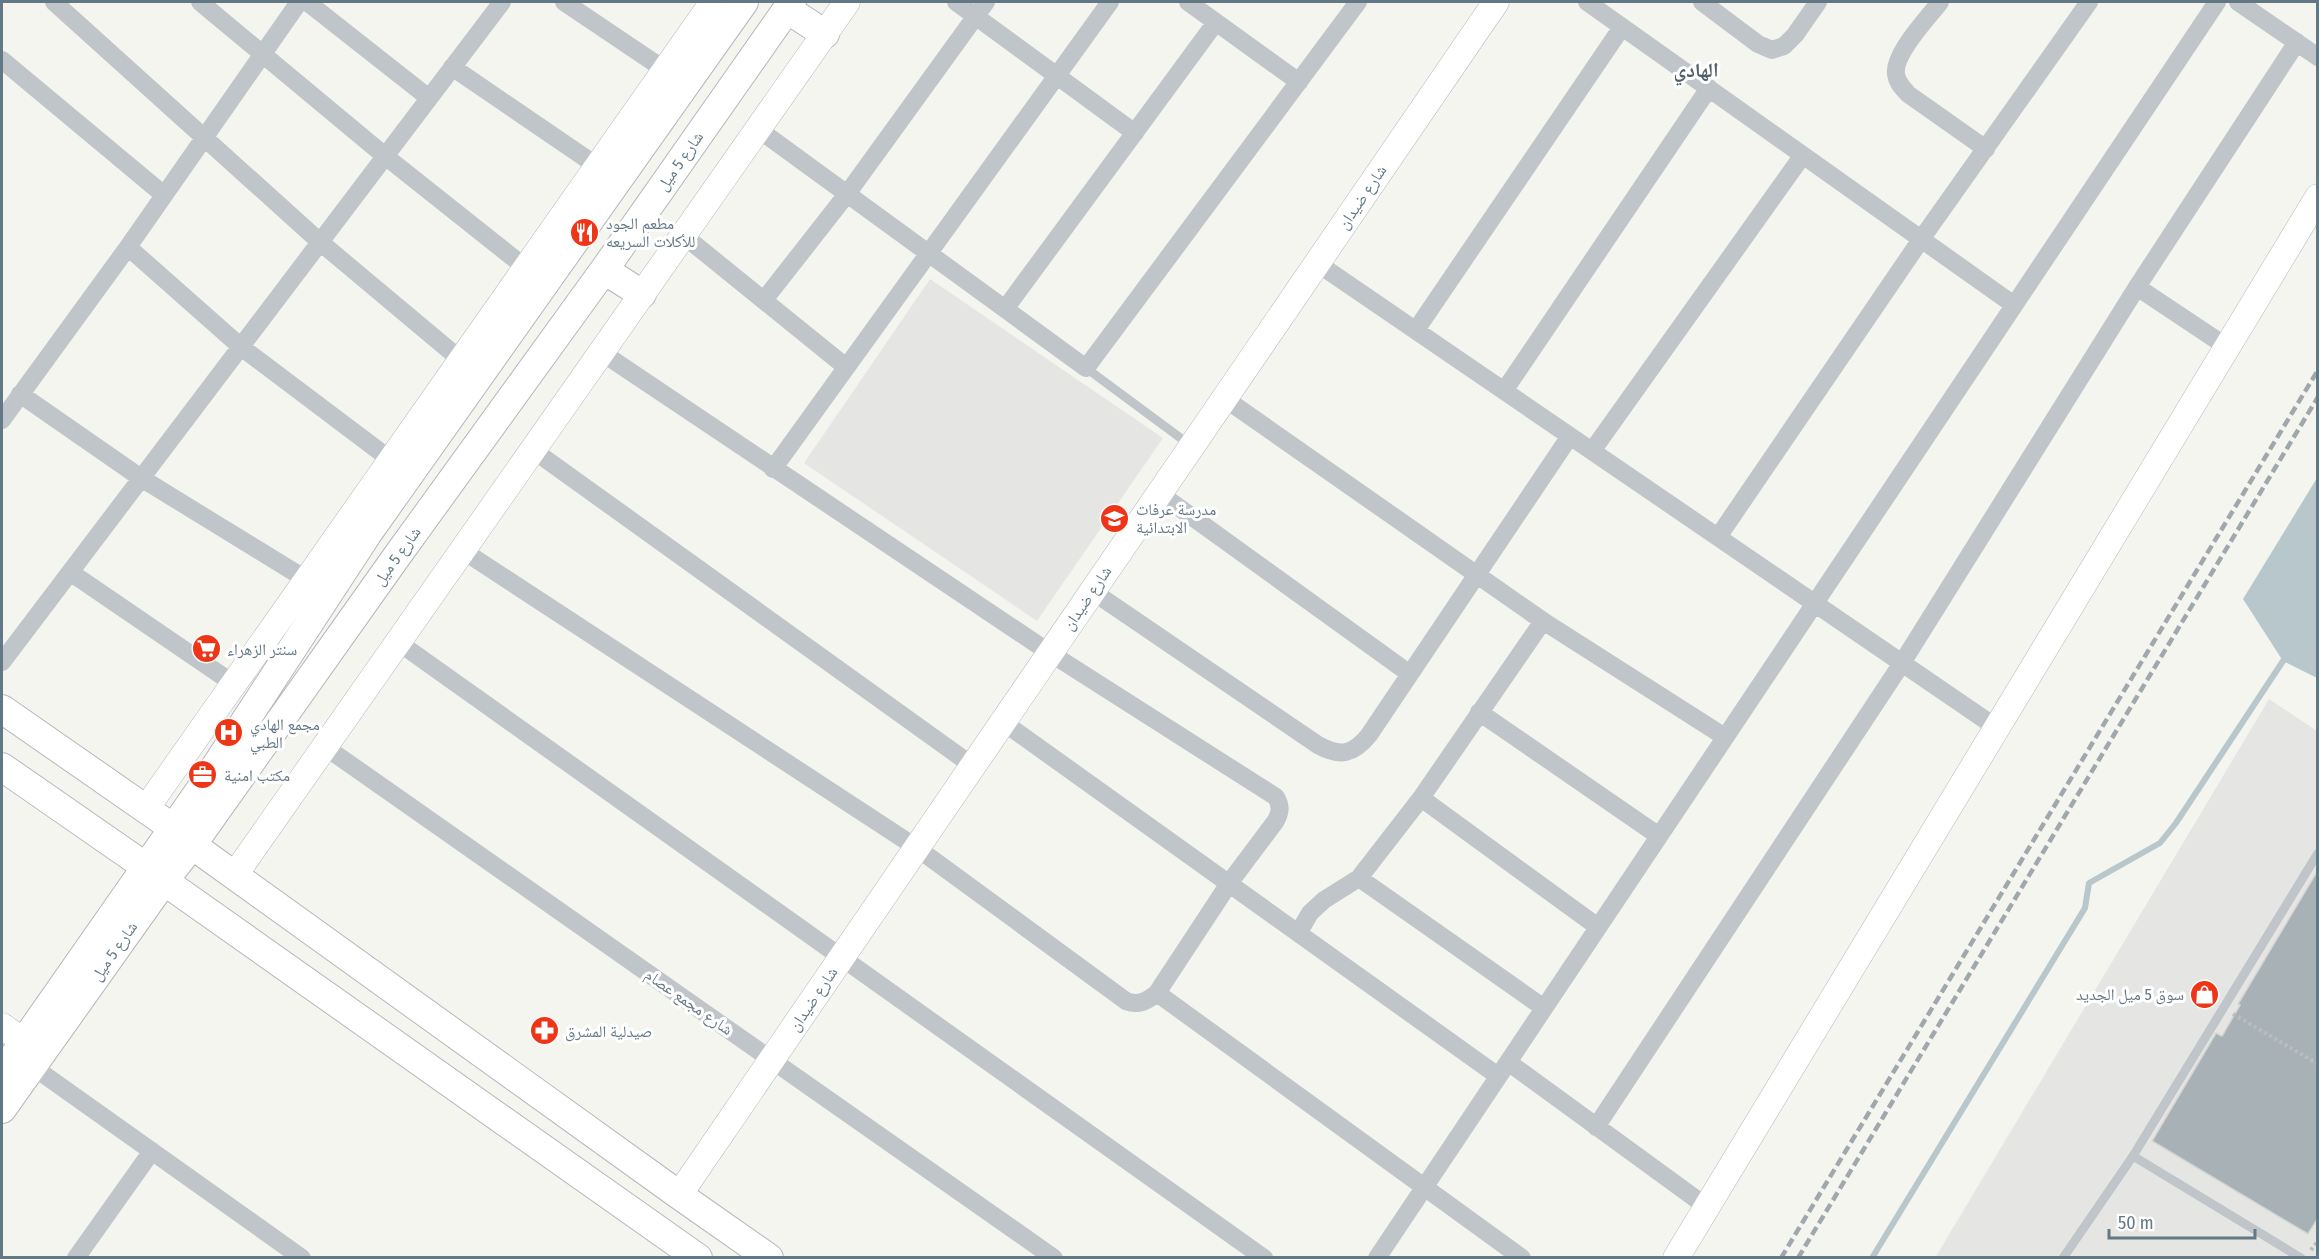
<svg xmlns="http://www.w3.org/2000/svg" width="2319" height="1259" font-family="'Fira Sans Condensed','Noto Naskh Arabic',sans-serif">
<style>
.built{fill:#e5e6e4}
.water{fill:#b8c7cb}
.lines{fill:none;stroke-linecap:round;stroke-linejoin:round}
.stream{stroke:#b8c7cb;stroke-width:6}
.building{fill:#a8b2b6;stroke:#d6d6d3;stroke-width:1.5}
.secondary-casing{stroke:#b4babe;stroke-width:27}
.primary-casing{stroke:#b3b8bc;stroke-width:30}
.path{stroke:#b9bdbf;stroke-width:4;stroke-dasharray:3 3;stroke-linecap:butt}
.lane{stroke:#bfc5c8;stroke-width:9}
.street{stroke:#bfc5c8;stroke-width:18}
.secondary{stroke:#fff;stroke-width:26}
.primary{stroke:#fff;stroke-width:28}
.rail{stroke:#a0a8ad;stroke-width:4.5;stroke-dasharray:9 4.5;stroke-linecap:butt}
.labels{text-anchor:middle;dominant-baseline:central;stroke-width:6;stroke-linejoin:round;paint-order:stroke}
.street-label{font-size:16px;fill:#627884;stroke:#fff}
.poi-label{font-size:16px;fill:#627884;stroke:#fff;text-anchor:start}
.quarter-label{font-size:20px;font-weight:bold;fill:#506068;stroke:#fff}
</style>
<rect width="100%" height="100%" fill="#f5f5f0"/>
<path class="built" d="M930,279L1163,438L1037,621L804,463Z
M2269,699L2317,731V1257L1935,1258Z"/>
<path class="water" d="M2317,478V678L2283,661L2243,599Z"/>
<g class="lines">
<path class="stream" d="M1872,1258L2085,908L2089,883L2160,843L2176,823L2283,661"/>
</g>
<path class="building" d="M2318,870V1218L2308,1234L2152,1141L2216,1033L2222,1036L2240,1005L2238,1004Z"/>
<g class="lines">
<defs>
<path id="secondary" d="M150,803L713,2
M234,876L847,2
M2,1026L23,1041
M679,1195L1496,2
M1676,1258L2318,197"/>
<path id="primary" d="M787,9L825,34
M604,270L642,294
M2,709L173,828
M2,767L146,867
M192,845L679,1195L769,1258
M164,881L698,1258
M2,1073L202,787L368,533L744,2
M2,1109L164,881L192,845L397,556L604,270L792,2"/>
</defs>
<use href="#secondary" class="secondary-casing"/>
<use href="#primary" class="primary-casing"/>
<path class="path" d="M2233,1014L2318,1064
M2311,1250L2318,1241"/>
<path class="lane" d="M1086,368L1190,445
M2063,1258L2133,1156
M2301,1258L2133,1156L2318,853"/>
<path class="street" d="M54,2L320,242L461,360
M200,2L385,156L526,268
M307,2L429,98
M564,2L665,70
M956,2L1135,133
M1188,2L1299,82
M1587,2L2014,305
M1702,2L1758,44L1772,50L1784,46L1795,35L1818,2
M1940,2C1928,18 1893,54 1896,74C1897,83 1903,88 1908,94L1986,149
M2238,2L2318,57
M2,60L164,195
M452,67L597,166
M758,129L1086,368L1358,2
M683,235L846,367
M128,247L241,347L391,460
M1317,263L1997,728
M2137,287L2227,347
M764,300L847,194L986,2
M1005,309L1216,22
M1416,330L1622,27
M1504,391L1709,88
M20,394L141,478L307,580
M1224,398L1543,621L1725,737
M2,420L128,247L299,2
M533,450L973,766
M1592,451L1803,155
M773,469L1110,2
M1159,493L1410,674
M1718,537L1922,238L2089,2
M462,550L917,848L1126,1001C1139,1006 1147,1001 1157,993L1230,882L1275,822C1281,812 1281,806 1276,797L1050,653L601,352
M70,572L234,684
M1092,591L1318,745C1340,757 1353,755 1369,735L1570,436
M398,642L1264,1258
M2,662L502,2
M1479,712L1659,836
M1003,722L1498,1076
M324,746L1054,1258
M1421,798L1598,927
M1359,878L1544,1008
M1299,932L1310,913L1324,900L1359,878L1421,798L1543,621
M1157,993L1522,1258
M1508,1062L1707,1207
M32,1066L302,1258
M1596,1127L1902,663L2137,287L2297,42
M76,1258L152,1151
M1377,1258L2217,2"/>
<use href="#secondary" class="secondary"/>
<use href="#primary" class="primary"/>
<path class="rail" d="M1781,1258L2318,370
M1798,1258L2318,397"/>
</g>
<defs>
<symbol id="restaurant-disc" viewBox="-11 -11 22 22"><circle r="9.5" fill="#ee3517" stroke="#fff"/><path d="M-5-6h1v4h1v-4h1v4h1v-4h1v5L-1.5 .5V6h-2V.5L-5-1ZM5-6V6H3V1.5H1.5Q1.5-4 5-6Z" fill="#fff"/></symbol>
<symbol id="school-disc" viewBox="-11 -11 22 22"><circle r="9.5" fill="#ee3517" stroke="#fff"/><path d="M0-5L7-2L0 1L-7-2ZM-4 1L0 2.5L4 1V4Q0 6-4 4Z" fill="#fff"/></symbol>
<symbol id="supermarket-disc" viewBox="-11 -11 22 22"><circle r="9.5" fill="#ee3517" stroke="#fff"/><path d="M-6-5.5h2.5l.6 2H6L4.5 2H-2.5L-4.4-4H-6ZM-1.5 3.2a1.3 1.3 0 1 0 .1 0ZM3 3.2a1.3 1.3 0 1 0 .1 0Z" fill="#fff"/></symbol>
<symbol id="hospital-disc" viewBox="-11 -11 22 22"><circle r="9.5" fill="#ee3517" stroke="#fff"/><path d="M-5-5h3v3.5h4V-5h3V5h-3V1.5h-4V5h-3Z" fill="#fff"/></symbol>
<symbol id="office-disc" viewBox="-11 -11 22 22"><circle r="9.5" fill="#ee3517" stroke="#fff"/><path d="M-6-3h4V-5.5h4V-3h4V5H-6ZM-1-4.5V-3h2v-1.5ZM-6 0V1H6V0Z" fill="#fff"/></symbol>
<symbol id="shop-disc" viewBox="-11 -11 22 22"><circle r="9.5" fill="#ee3517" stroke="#fff"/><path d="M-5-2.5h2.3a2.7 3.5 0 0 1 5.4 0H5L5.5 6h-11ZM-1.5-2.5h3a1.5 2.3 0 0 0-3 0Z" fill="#fff"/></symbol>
<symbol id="pharmacy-disc" viewBox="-11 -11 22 22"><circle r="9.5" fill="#ee3517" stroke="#fff"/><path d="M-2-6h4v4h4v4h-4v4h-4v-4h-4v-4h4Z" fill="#fff"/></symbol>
</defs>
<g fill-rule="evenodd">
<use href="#restaurant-disc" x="568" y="216" width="33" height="33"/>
<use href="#school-disc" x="1098" y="502" width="33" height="33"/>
<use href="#supermarket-disc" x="190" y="632" width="33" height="33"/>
<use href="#hospital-disc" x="212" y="716" width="33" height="33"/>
<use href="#office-disc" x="186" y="758" width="33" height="33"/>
<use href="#shop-disc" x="2188" y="978" width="33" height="33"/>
<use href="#pharmacy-disc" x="528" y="1014" width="33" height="33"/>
</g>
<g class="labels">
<g class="street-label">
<text transform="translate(680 161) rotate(-55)">شارع 5 ميل</text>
<text transform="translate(1362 197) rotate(-56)">شارع ضيدان</text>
<text transform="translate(397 556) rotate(-54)">شارع 5 ميل</text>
<text transform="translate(1087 598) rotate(-56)">شارع ضيدان</text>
<text transform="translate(114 951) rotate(-55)">شارع 5 ميل</text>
<text transform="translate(813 999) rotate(-56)">شارع ضيدان</text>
<text transform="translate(689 1002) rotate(35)">شارع مجمع عصام</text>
</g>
<g class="poi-label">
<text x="606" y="223">مطعم الجود<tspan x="606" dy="18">للأكلات السريعه</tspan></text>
<text x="1136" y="509">مدرسة عرفات<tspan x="1136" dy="18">الابتدائية</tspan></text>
<text x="227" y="649">سنتر الزهراء</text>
<text x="250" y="724">مجمع الهادي<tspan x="250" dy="18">الطبي</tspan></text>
<text x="224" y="775">مكتب امنية</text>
<text x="2184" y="994" text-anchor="end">سوق 5 ميل الجديد</text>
<text x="565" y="1031">صيدلية المشرق</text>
</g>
<g class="quarter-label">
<text x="1696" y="70">الهادي</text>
</g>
</g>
<rect width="2319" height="1259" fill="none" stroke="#627884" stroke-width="6"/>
<path d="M2109 1229v9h146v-9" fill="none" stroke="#627884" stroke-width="3"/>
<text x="2118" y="1229" font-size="18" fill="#627884" stroke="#ffffff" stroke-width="4.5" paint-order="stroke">50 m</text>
</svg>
